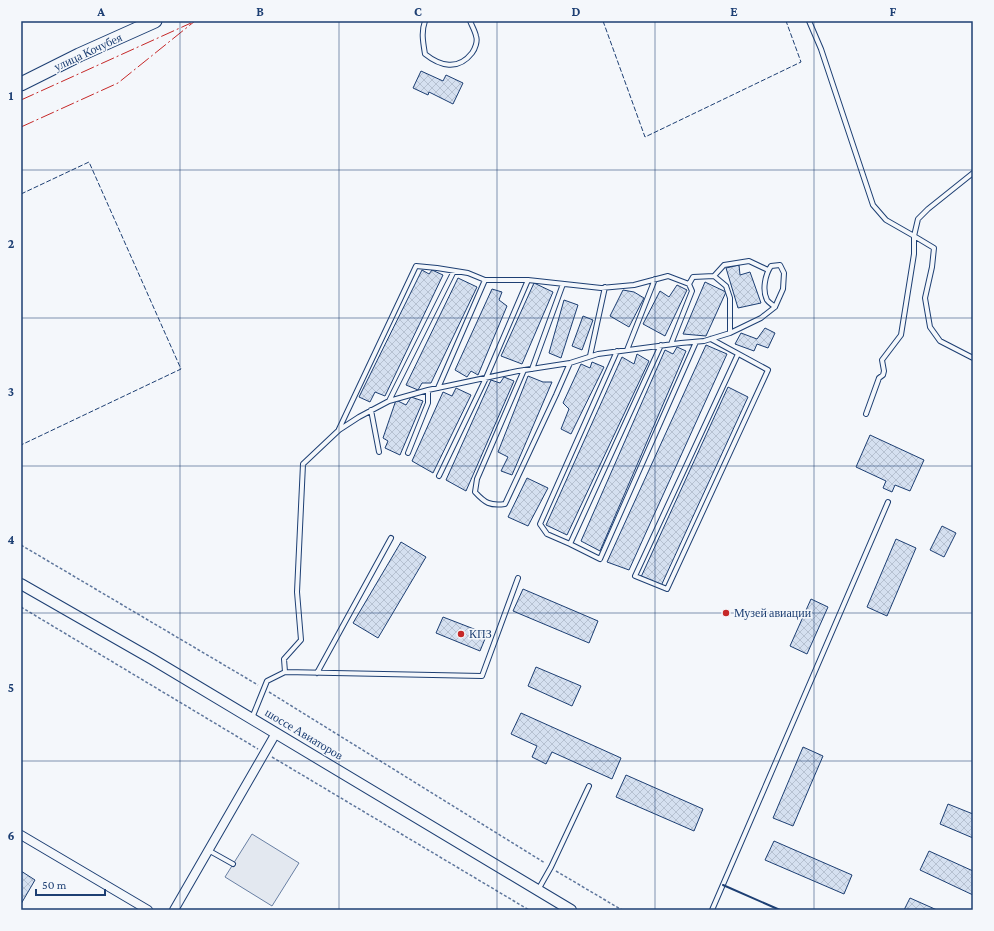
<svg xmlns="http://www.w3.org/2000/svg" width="994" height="931" font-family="'Crimson Pro',serif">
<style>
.parking{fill:#e3e8f0;stroke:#687fa3}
.building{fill:url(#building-cross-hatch);stroke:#1d3f73}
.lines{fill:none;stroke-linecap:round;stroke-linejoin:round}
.service-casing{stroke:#1d3f73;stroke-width:6}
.minor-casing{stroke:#1d3f73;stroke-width:10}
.tertiary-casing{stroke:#1d3f73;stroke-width:12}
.primary-casing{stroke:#1d3f73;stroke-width:15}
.path{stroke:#5e769c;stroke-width:1.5;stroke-dasharray:3 2;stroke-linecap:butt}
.service{stroke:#f4f7fb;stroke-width:4}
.minor{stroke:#f4f7fb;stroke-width:8}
.tertiary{stroke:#f4f7fb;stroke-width:10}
.primary{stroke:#f4f7fb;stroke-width:13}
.fence{stroke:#1d3f73;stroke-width:1;stroke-dasharray:5 2;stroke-linecap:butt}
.wall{stroke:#1d3f73;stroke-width:2}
.power{stroke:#c62828;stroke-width:1;stroke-dasharray:14 3 2 3;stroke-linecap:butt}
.grid{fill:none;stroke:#1d3f73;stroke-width:1;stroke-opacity:0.55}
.poi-dot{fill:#c62828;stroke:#f4f7fb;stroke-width:1.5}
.labels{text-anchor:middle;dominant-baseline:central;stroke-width:3;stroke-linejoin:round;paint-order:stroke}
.street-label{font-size:12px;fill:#1d3f73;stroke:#f4f7fb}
.poi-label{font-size:12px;fill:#1d3f73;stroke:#f4f7fb;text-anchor:start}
.neatline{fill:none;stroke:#1d3f73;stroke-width:1.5}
.grid-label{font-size:13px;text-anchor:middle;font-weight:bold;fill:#1d3f73}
</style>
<defs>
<pattern id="building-cross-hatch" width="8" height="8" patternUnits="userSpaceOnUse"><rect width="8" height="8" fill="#d5e0f0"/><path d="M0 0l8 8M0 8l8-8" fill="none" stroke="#b6c1d1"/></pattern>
</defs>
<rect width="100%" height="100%" fill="#f4f7fb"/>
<path class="parking" d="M252,834L299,863L272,906L225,877Z"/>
<path class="building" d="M421,71L443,81L446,75L463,83L453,104L429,92L428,95L413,88Z
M739,265L740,275L750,272L761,303L738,308L726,268Z
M422,270L429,274L432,270L443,275L385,396L375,392L370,402L359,397Z
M458,278L477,287L431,383H422L418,390L406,385Z
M705,282L726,292L706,336L683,334Z
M534,283L553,292L522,364L501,356Z
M677,285L687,290L665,336L643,324L660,291L669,297Z
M492,289L502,292L499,300L507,306L478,375L471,371L467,377L455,370Z
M623,290L634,292L644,298L629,327L610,316Z
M564,300L578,305L561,358L549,353Z
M583,316L593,320L582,350L572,346Z
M765,328L775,333L768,348L757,344L754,351L735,344L741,333L757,339Z
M706,345L727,354L629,570L607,562Z
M677,347L686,351L600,551L581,541L665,350L673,354Z
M637,354L649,361L567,535L546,525L622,357L634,364Z
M592,362L604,367L571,434L561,429L569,409L563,403L581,364L590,368Z
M528,376L543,382H552L512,475L501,471L508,457L498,452Z
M504,377L514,381L466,491L446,480L491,380L500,383Z
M728,387L748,397L661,586L641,577Z
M456,388L471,395L433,473L412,461L443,392L452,396Z
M411,397L423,401L400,455L385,448L388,441L383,438L396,400L406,405Z
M870,435L924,460L910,491L895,485L892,492L883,488L886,481L856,467Z
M527,478L548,488L528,526L508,517Z
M942,526L956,533L944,557L930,550Z
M896,539L916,548L887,616L867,607Z
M401,542L426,557L378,638L353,623Z
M523,589L598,621L589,643L513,611Z
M811,599L828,607L807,654L790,646Z
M443,617L487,634L480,651L436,633Z
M536,667L581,686L572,706L528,686Z
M521,713L621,758L612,779L552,752L546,764L532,757L537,746L511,734Z
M803,747L823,756L793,826L773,818Z
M626,775L703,809L694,831L616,797Z
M948,804L973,814V838L940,824Z
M774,841L852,875L844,894L765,860Z
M929,851L973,871V895L920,870Z
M21,871L35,880L21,904Z
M910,898L937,910H904Z"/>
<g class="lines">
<defs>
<path id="service" d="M425,21C421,32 423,42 425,54C440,66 458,71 472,53C475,49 478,41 476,36C475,31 472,26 470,21
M809,21L821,49L873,205L886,220L914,236L918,219L928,209L973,173
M914,236L934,248L932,267L925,298L930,327L940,341L973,358
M714,276L726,286L730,298V333
M711,339L768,370L667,589L635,576L738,354
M671,344L692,291L689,284
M661,345L570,544L600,559L696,342
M627,350L655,279
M590,356L605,287
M532,369L563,284
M524,370L477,479L475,492C485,503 490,506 505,504L556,395L570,363
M438,388L485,280
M389,401L454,271
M371,410L379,452
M866,414L879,378L883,375L884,371L882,360L901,335L914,254V236
M339,429L416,266L437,268L468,273L485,280H528L601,288L634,285L668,276L689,284L693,277L714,276L724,265L749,261L768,270
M408,453L428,403V390
M439,476L486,378L528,280
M570,544L547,534L540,524L617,351
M285,672L482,676L518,578
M317,673L391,538
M252,718L267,681L285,672L284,659L301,640L297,592L303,464L339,430L359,417L389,401L428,390L518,371L570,363L598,354L681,343L704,341L730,333L761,318L775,307L783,289L784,273L780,265L771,266C765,275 762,290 767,300C769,303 773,305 775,307
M208,850L233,864
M538,890L551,867L589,786
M712,910L888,502"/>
<path id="minor" d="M21,835L148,910
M174,910L276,733"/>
<path id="tertiary" d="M21,584L152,659L571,910"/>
<path id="primary" d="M21,84L79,55L155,21"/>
</defs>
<use href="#service" class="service-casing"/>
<use href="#minor" class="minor-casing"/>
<use href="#tertiary" class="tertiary-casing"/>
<use href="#primary" class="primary-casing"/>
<path class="path" d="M21,545L258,685
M21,607L258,749
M269,692L545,863
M272,757L529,910
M556,871L622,910"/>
<use href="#service" class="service"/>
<use href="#minor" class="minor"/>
<use href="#tertiary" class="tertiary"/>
<use href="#primary" class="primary"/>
<path class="fence" d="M603,21L645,137L801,62L786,21
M21,194L89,162L181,369L21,445"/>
<path class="wall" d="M723,885L780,910"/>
<path class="power" d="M21,100L191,23
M21,127L118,83L195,21"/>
</g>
<path class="grid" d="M180,21V910M339,21V910M497,21V910M655,21V910M814,21V910M21,170H973M21,318H973M21,466H973M21,613H973M21,761H973"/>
<g class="poi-dot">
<circle cx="726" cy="613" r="4"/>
<circle cx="461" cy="634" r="4"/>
</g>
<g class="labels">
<g class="street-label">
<text transform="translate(88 52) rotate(-25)">улица Кочубея</text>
<text transform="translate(304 734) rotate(31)">шоссе Авиаторов</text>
</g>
<g class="poi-label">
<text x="734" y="613">Музей авиации</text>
<text x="469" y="634">КПЗ</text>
</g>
</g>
<rect width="994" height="931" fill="none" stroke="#f4f7fb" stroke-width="44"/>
<path d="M36 889v6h69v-6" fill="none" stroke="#1d3f73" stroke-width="2"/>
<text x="42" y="889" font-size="12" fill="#1d3f73" stroke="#f4f7fb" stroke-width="3" paint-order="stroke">50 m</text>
<rect x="22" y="22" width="950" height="887" class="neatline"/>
<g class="grid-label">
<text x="101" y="16">A</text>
<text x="260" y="16">B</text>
<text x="418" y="16">C</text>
<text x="576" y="16">D</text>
<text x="734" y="16">E</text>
<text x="893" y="16">F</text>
<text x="11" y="100">1</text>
<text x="11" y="248">2</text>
<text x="11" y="396">3</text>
<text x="11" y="544">4</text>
<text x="11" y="692">5</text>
<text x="11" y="840">6</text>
</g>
</svg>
